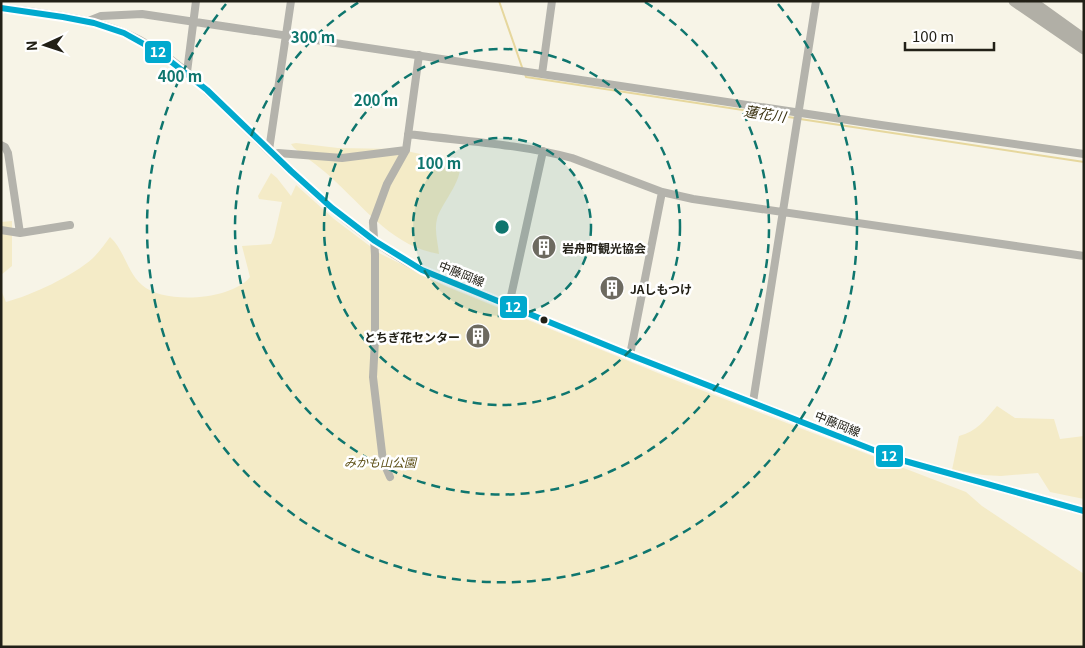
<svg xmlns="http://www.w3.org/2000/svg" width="1085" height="648" font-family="Georgia,'Noto Sans JP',serif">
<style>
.green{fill:#f4ebc7}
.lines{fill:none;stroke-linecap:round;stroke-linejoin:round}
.stream{stroke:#e6d79d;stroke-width:2}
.minor{stroke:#b4b3ac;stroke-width:8}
.major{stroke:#b6b4ac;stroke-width:9}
.highway{stroke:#b1afa6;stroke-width:11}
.minor-bridge{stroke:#b4b3ac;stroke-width:8}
.bus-1-casing{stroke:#fff;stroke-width:10}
.bus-1{stroke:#00a9ce;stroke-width:6}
.ring{fill:none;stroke:#0f766e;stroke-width:2.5;stroke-dasharray:9 6}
.bus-dot{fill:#222017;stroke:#fff;stroke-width:2}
.labels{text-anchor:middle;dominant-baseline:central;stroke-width:5;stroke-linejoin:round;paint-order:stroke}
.poi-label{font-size:12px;font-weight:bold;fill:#222017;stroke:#fff;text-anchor:start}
.street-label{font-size:12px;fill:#222017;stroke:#fff}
.park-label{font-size:12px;font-style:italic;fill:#5b4d12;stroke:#fff}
.water-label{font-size:14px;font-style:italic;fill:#39300e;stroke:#fff}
.centre{fill:#0f766e;stroke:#fff;stroke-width:2.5}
.ring-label{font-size:15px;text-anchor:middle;font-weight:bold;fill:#0f766e;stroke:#fff;stroke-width:5;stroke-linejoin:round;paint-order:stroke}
.line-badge{stroke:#fff;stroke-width:2}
.badge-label{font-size:14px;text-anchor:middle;font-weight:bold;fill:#fff}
</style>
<rect width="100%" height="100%" fill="#f7f4e7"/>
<path class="green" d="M296,143L338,148L397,149L458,162C467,176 440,205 437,219C434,230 438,243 439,254C395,247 367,211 336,182C323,169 308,159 294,148L291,144Z
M271,173L277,178L291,196L296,185L334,219L379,253L445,286L675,380L966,492L982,506L1084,574V647H1V290L6,302C32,295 73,276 93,258C99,252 105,244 110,237C125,251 127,272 142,285C164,305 232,300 250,277L242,246L271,244L274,237L282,202L259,199L258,196Z
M12,221V266L1,275V222Z
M997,406L1015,418L1054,419L1060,439L1084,436V499L1050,492L1038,473L1001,476L983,475L952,470L959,436C976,432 986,419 997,406Z"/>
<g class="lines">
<path class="stream" d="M499,1L523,70
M525,74L526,77L795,118
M800,119L1084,162"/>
<path class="minor" d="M86,22L101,16L142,14L881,125L1084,154
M187,72L196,1
M542,74L552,1
M408,134C462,141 519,144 572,158L662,192L693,199L1084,256
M1,145L5,147L8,153L20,233
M269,150L291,1
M275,155L278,153L342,158L406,150
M373,222L387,184L406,150L419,55
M1,230L20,233L70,225
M375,255V340L373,377L383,461L390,477
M509,305L543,151
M630,355L662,192
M753,402L816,1"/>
<path class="major" d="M1,8C42,14 85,17 124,33C175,55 212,95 251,133C304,184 357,236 422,270L630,355L894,458L1084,511"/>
<path class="highway" d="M1014,1L1084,49
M1031,1L1084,39"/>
<path class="minor-bridge" d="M373,222L375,255"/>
<defs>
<path id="bus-1" d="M1,8L63,17L94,23L124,33L160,53L207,90L291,171L332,208L375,241L422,270L630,355L894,458L1084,511"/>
</defs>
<use href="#bus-1" class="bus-1-casing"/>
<use href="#bus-1" class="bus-1"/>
</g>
<circle cx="502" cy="227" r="89" fill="#0f766e" fill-opacity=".12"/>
<g class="ring">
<circle cx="502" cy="227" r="89"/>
<circle cx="502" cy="227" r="178"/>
<path d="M645 2A267 267 0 1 1 359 2"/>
<path d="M778 4A355 355 0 1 1 226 4"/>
</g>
<defs>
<symbol id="building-disc" viewBox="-11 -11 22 22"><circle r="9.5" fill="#6d6a60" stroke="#fff"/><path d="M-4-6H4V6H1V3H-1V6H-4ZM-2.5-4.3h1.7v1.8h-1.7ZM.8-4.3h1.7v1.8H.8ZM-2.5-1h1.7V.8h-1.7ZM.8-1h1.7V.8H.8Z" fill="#fff"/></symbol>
</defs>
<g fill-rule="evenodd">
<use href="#building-disc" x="530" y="233" width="28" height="28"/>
<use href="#building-disc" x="598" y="274" width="28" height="28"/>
<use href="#building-disc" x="464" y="322" width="28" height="28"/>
</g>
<circle class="bus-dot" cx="544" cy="320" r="4.5"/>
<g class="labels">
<g class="poi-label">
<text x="562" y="247">岩舟町観光協会</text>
<text x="630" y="288">JAしもつけ</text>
<text x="460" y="336" text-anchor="end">とちぎ花センター</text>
</g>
<g class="street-label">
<text transform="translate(462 273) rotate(22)">中藤岡線</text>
<text transform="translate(838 423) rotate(22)">中藤岡線</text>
</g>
<g class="park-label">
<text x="380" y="461">みかも山公園</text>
</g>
<g class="water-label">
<text transform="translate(765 113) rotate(9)">蓮花川</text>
</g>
</g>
<circle cx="502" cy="227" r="8" class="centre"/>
<g class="ring-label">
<text x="313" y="43">300 m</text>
<text x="180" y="82">400 m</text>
<text x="376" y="106">200 m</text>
<text x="439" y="169">100 m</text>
</g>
<g class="line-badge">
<rect x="144" y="40" width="28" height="24" rx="5" fill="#00a9ce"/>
<rect x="499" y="295" width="29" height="24" rx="5" fill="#00a9ce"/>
<rect x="875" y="444" width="29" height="24" rx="5" fill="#00a9ce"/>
</g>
<g class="badge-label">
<text x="158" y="57">12</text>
<text x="513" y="312">12</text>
<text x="889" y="461">12</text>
</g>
<rect width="1085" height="648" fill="none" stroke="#222017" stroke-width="5"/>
<g transform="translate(45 45) rotate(267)" stroke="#ffffff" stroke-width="4" paint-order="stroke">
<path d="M0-4L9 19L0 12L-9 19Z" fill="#222017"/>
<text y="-8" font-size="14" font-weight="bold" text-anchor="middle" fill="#222017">N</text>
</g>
<path d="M905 42v8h89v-8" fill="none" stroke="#222017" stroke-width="2.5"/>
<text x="912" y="42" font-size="15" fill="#222017" stroke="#ffffff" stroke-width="4" paint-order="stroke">100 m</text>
</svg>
